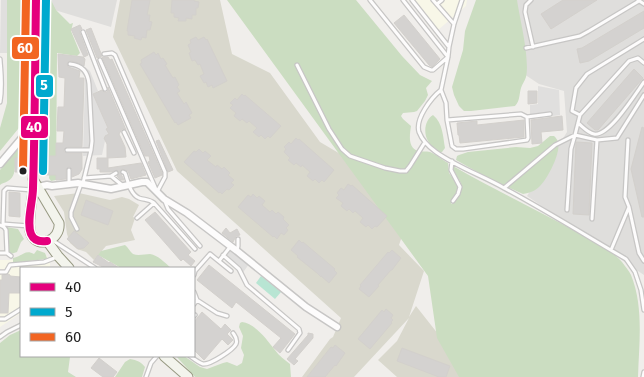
<svg xmlns="http://www.w3.org/2000/svg" width="644" height="377" font-family="'Fira Sans',sans-serif">
<style>
.residential{fill:#dfdedc}
.education{fill:#f8f7e8}
.construction{fill:#d9d8cd}
.forest{fill:#cbddc1}
.pitch{fill:#b8e5d3}
.parking{fill:#e0dfde}
.building{fill:#d4d2d0;stroke:#d3d0cc}
.lines{fill:none;stroke-linecap:round;stroke-linejoin:round}
.service-casing{stroke:#c7c6c5;stroke-width:5.5}
.minor-casing{stroke:#c7c6c5;stroke-width:9}
.secondary-casing{stroke:#979982;stroke-width:11}
.service{stroke:#fdfcfc;stroke-width:3}
.minor{stroke:#fdfcfc;stroke-width:6}
.secondary{stroke:#f3f4ed;stroke-width:9}
.bus-1-casing{stroke:#fff;stroke-width:11}
.bus-2-casing{stroke:#fff;stroke-width:11}
.bus-3-casing{stroke:#fff;stroke-width:11}
.bus-1{stroke:#e5007d;stroke-width:8}
.bus-2{stroke:#00a9ce;stroke-width:8}
.bus-3{stroke:#f26522;stroke-width:8}
.bus-dot{fill:#222;stroke:#fff;stroke-width:2}
.line-badge{stroke:#fff;stroke-width:2}
.badge-label{font-size:14px;text-anchor:middle;font-weight:bold;fill:#fff}
</style>
<rect width="100%" height="100%" fill="#f0eeeb"/>
<path class="residential" d="M49,0H117L111,27L48,8Z
M516,0H644V275L527,196L567,132L564,91L539,84L524,74L522,30Z"/>
<path class="education" d="M415,0H467L466,6L438,30Z
M47,256L50,263V268H21V313L0,327V260H11Z"/>
<path class="construction" d="M120,0H220L232,54L270,73L320,142L415,198L399,245L424,271L409,317L416,306L457,358L462,377H397L378,360L397,341L409,318L354,377H302L330,339L333,337L341,318L177,171L113,37Z
M79,193L110,200L122,197L129,199L139,205L133,217L135,218L131,230L135,240L106,246L94,260L86,252L77,249L70,243L67,234L64,212L54,196Z"/>
<path class="forest" d="M7,0H26L24,120L23,123L0,151V128L7,103Z
M45,0H51L56,10L70,24L73,23L71,31L80,53L77,56L57,53L56,180L51,181L49,178L50,169L48,157L44,154Z
M227,0H356L402,56L420,75L432,81L426,88L428,95L425,101L417,111L414,112L403,113L401,116L403,119L411,126C410,134 407,147 418,151C422,152 426,151 430,152C436,154 442,160 448,163L449,173L458,185V189L451,204L454,203L462,188C461,180 455,175 452,168L453,166C493,189 535,209 575,231C589,239 612,250 622,262C625,266 629,271 631,275C644,307 639,343 638,377H459L437,338L428,276Z
M476,0H517C520,20 530,58 526,77C525,81 522,84 521,88C519,95 520,101 515,106L471,111H464L459,106L454,95L452,87L463,50L465,31Z
M433,115C443,123 443,137 445,148L442,152H440C436,149 430,145 428,141C423,132 425,120 433,115Z
M550,136H554C556,138 557,139 558,142C561,153 548,178 540,186C535,191 530,193 523,194L490,179L456,160L457,156L459,155L468,152L516,147L530,148L538,146Z
M21,146L22,148L20,158H15C15,166 16,177 8,181C5,183 2,183 0,185V170L19,147Z
M6,227L18,229L24,239L21,242L17,252L11,254L9,253Z
M125,245C128,247 130,252 133,254C138,256 145,254 150,254C158,255 165,263 171,268H121L98,255L101,251Z
M37,250L45,253L47,258L46,259L13,263V258C23,256 25,249 34,254Z
M242,322C256,324 267,340 275,350C279,356 285,360 290,364L291,377H195L176,356H184L200,367L207,369L223,363L227,362L237,366L242,363L244,355L241,348L243,336L239,327L240,323Z
M21,330V356H68L70,357L68,372L76,377H0V343L10,335Z
M130,359C137,360 141,362 145,367L142,377H115L125,362Z"/>
<path class="pitch" d="M261,276L281,292L275,299L256,283Z"/>
<path class="parking" d="M1,0H7V53H0Z
M68,60L77,61L90,71L98,91L93,94L108,128L107,129L109,136L105,141L102,155L83,156L85,77L80,70L67,68Z
M538,86L559,90L560,115L530,119V105L538,104Z
M227,247L249,264L242,274L220,256Z"/>
<path class="building" d="M132,0H150L147,15H150L149,21L152,22L150,30H147L146,38L142,37L141,40L134,38L135,36L128,35V31H127Z
M172,0H194V1L199,2L198,8H196V15H192V19L186,18V21H178L179,18L174,17V13H171Z
M563,0H597L551,29L541,14Z
M644,11V28L589,61L580,63L577,49L582,48Z
M404,15L440,59L432,67L429,65L394,23Z
M80,25L82,29L80,30V33L88,55L84,57L71,29Z
M91,28L102,56L97,58L86,30Z
M196,37L198,40L204,37L206,40L207,39L227,81L213,88L212,85L208,87L206,82L204,83L200,76L204,74L200,64L198,65L195,60L192,61L189,53L191,52L188,45L191,43L190,40Z
M154,52L156,55L158,53L161,59L163,58L167,64L165,65L173,78L175,77L179,85L177,87L180,91L177,93L184,104L186,102L192,113L189,115L191,118L178,125L176,122L175,123L140,64L142,63L141,60Z
M58,54L83,57L85,59L84,66L79,63L71,61L68,62L67,64L68,67L80,71L79,78H84L82,147H67L64,150V152L67,153H82V169L79,174L72,177V169L70,167H68L66,170V179L56,180V175H45L44,161V156H56V143H63L64,131H57L58,107H64L65,78L59,77Z
M102,57H108L110,60L112,59L162,173V175L155,178L148,162L150,161L149,156H145Z
M634,69L643,78L598,130H595L587,123Z
M108,87L126,130L122,129L119,134L125,147L126,157L107,158V144L104,138L105,137V136L109,134L106,129L108,128L93,94L102,90L104,92H107L108,90Z
M528,91H537V103L528,104Z
M242,94L244,96L245,95L281,126L270,138L268,136L265,139L261,135L259,137L253,132L257,128L249,121L247,123L242,119L240,121L234,116L236,113L230,108L233,105L230,103L235,98L237,100Z
M562,116L563,130L541,132L542,143L532,144L531,120Z
M524,120V137L460,143L459,135H458L457,123L477,121V125Z
M642,127L644,128V217H642L631,169Z
M296,138L298,140L299,139L334,170L324,182L322,180L319,183L315,179L313,181L307,176L310,172L302,165L301,167L296,163L294,165L288,160L290,158L284,152L286,149L284,147L289,142L291,144Z
M159,140L173,170L168,172L156,141Z
M576,142L592,143L589,215L573,214Z
M199,149L203,153L205,151L211,156L207,160L216,167L217,165L222,169L224,167L230,173L228,175L234,180L231,183L234,185L229,190L227,189L222,194L220,192L219,193L184,162L194,151L196,152Z
M15,158H23V169H22L21,172H15Z
M97,158H108V168L141,163L146,175L131,179L128,171L122,169L120,172L124,180H121L117,176L119,173L117,170L111,172H100V169H97Z
M348,184L351,186L352,185L387,216L377,227L375,226L372,229L368,225L366,227L360,222L363,218L355,211L353,213L349,209L347,211L341,206L343,203L336,198L339,195L337,193L341,188L344,190Z
M9,192L20,193V217L9,216Z
M253,194L257,198L259,196L265,201L262,205L270,212L272,210L276,214L278,212L284,217L283,219L289,225L286,228L288,230L284,235L281,233L277,239L274,236L273,237L238,207L248,195L251,197Z
M86,200L113,211L108,225L81,215Z
M155,212L191,252L188,255L195,261L191,266L183,259L181,261L145,220Z
M226,228L230,233L237,229L240,235L236,236L233,242L222,233Z
M74,231L89,243L84,248L78,249L67,239Z
M299,240L302,243L303,242L335,269L334,270L337,273L329,283L321,276V277L317,273L297,257L298,256L291,250Z
M392,250L401,258L392,270H391L378,285L379,286L369,297L359,289L361,286L360,285L388,252L389,253Z
M98,255L109,263L110,262L119,268H105L93,262Z
M209,265L295,334L280,353L273,347L281,338L236,302L232,308L197,280Z
M8,274L10,275V276L21,277V293H9L8,313H0V280H2V275Z
M386,309L393,315L391,318L393,320L391,322L392,323L370,349L358,339L382,310L384,312Z
M202,312L221,329L225,324L231,330L227,334L233,340L228,345L222,339L204,360L194,350V322Z
M308,333L313,334V338L295,359L298,361L294,365L287,359L308,335Z
M335,345L345,353L336,366L335,365L325,377H307L331,347L333,348Z
M402,348L450,366L446,377H439L397,361Z
M99,358L117,372L113,377H103L91,368Z"/>
<g class="lines">
<defs>
<path id="service" d="M370,0L424,67L431,70H433L448,57L403,0
M412,0L449,47L448,57L441,90L446,103L447,120L452,146L456,149H463L527,140L528,138L527,117L521,114L447,120
M433,0L454,24
M531,0L526,5L525,12L533,47
M638,0L644,4
M437,4L442,0
M83,32L105,89
M449,47L454,24L462,0
M526,48L580,36L589,31L639,1
M104,54L112,53L115,55L165,172V177L157,192
M0,59C1,75 3,85 0,102
M100,60L155,187
M70,64C82,65 88,72 89,84L92,141L91,150L83,183
M297,65L329,129L342,149L350,156L385,168L400,171H406L410,166L425,142
M441,90C431,98 415,119 419,132C422,140 429,147 436,152C457,167 481,175 504,188C545,210 585,235 626,259L635,272L641,290L644,310
M580,115L572,111L576,88L587,74L644,39
M527,117L550,114
M578,123C583,127 588,133 594,134C609,137 636,93 644,82
M124,132L134,153
M67,150H91
M452,161L451,170L460,187L458,194L453,201
M69,170V183
M123,172L125,173C128,181 130,194 139,198C145,200 149,199 154,203L195,249
M111,176L122,185
M84,178L111,176L116,173
M504,188L555,145L575,135L597,140L617,138L644,95
M164,199L168,209L200,246
M629,207L639,253L644,261
M567,210L571,149L575,135L580,115L629,61L638,58L644,63
M137,218L154,203
M592,219L597,140
M0,225L4,227L6,230L7,253
M29,226L3,224L4,191L7,188L32,190
M77,229L71,217V212L81,184
M52,240L95,268
M237,250L238,246V239
M611,250L629,207L625,197L628,140
M0,253H7L11,256
M223,255L239,269L247,285L299,329L300,333L288,350
M219,261L230,247
M0,272H6L10,265L44,262L57,257
M194,275L195,271L210,254L231,271
M194,292L197,300L194,304
M197,300L217,313L227,316
M194,316L195,315
M0,319H5L21,309
M0,337L7,332L21,325
M190,356C194,359 199,363 203,364C210,365 233,350 236,344C238,339 235,336 233,333
M146,377L151,363L157,356
M643,377L644,372"/>
<path id="minor" d="M0,164L33,125
M38,187L47,185L52,186L78,183L111,189L142,182H147L164,199L187,213L237,251L306,307L337,327"/>
<path id="secondary" d="M33,179L59,223C61,240 38,250 31,234C27,225 32,201 33,191C34,179 33,167 33,156L36,0
M47,241L58,256L69,268
M164,356L188,377"/>
</defs>
<use href="#service" class="service-casing"/>
<use href="#minor" class="minor-casing"/>
<use href="#secondary" class="secondary-casing"/>
<use href="#service" class="service"/>
<use href="#minor" class="minor"/>
<use href="#secondary" class="secondary"/>
<defs>
<path id="bus-1" d="M36,0C35,63 35,125 33,188C33,201 26,222 31,234C34,241 40,242 47,241"/>
<path id="bus-2" d="M43,171L46,0"/>
<path id="bus-3" d="M23,171L26,0"/>
</defs>
<use href="#bus-1" class="bus-1-casing"/>
<use href="#bus-2" class="bus-2-casing"/>
<use href="#bus-3" class="bus-3-casing"/>
<use href="#bus-1" class="bus-1"/>
<use href="#bus-2" class="bus-2"/>
<use href="#bus-3" class="bus-3"/>
</g>
<circle class="bus-dot" cx="23" cy="171" r="4.5"/>
<g class="line-badge">
<rect x="11" y="36" width="29" height="24" rx="5" fill="#f26522"/>
<rect x="35" y="74" width="19" height="24" rx="5" fill="#00a9ce"/>
<rect x="20" y="115" width="29" height="24" rx="5" fill="#e5007d"/>
</g>
<g class="badge-label">
<text x="25" y="53">60</text>
<text x="44" y="90">5</text>
<text x="34" y="132">40</text>
</g>
<rect x="20" y="267" width="175" height="90" fill="#ffffff" stroke="#a7a7a7"/>
<rect x="30" y="283" width="25" height="8" fill="#e5007d" stroke="#a7a7a7"/>
<text x="65" y="292" font-size="15" fill="#222222">40</text>
<rect x="30" y="308" width="25" height="8" fill="#00a9ce" stroke="#a7a7a7"/>
<text x="65" y="317" font-size="15" fill="#222222">5</text>
<rect x="30" y="333" width="25" height="8" fill="#f26522" stroke="#a7a7a7"/>
<text x="65" y="342" font-size="15" fill="#222222">60</text>
</svg>
